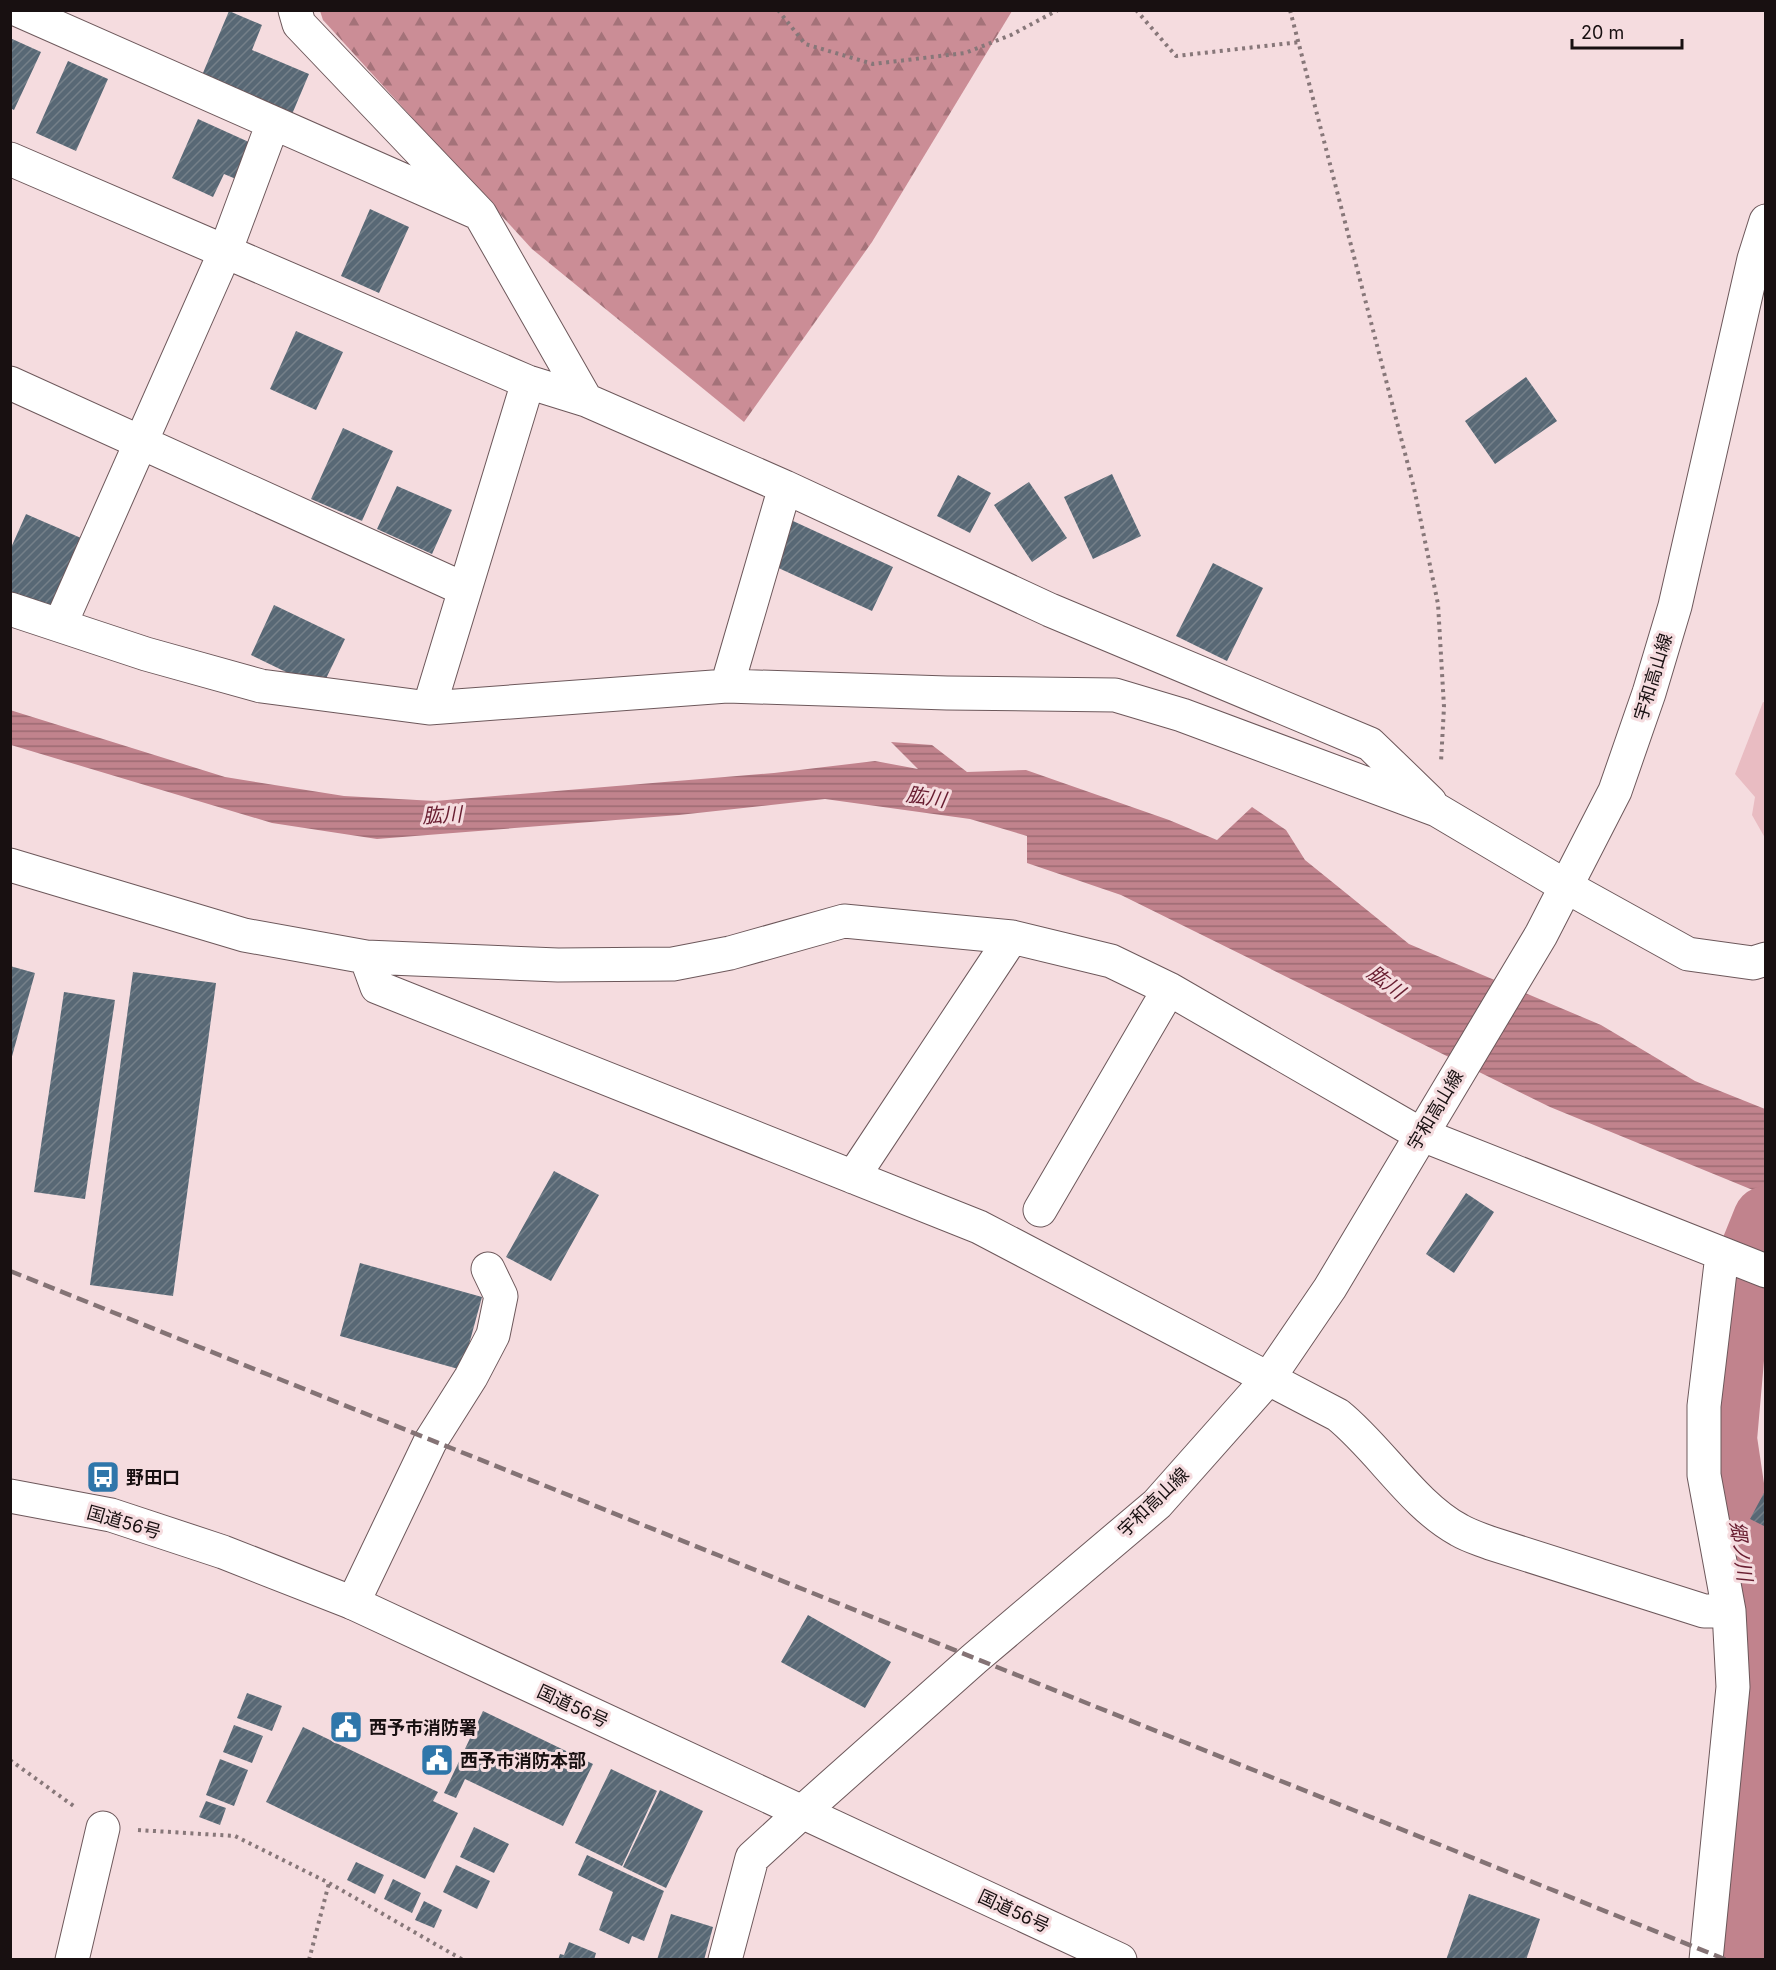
<svg xmlns="http://www.w3.org/2000/svg" width="1776" height="1970" font-family="Inter,'Noto Sans JP',sans-serif">
<style>
.green{fill:#e9bcc2}
.forest{fill:url(#forest-firs)}
.water{fill:url(#water-rules)}
.lines{fill:none;stroke-linecap:round;stroke-linejoin:round}
.river{stroke:#c1838d;stroke-width:66}
.building{fill:url(#building-hatch)}
.street-casing{stroke:#6d585b;stroke-width:35}
.secondary-casing{stroke:#6d585b;stroke-width:35}
.highway-casing{stroke:#6d585b;stroke-width:35}
.path{stroke:#877779;stroke-width:4;stroke-dasharray:3 4.5;stroke-linecap:butt}
.street{stroke:#fff;stroke-width:33}
.secondary{stroke:#fff;stroke-width:33}
.highway{stroke:#fff;stroke-width:33}
.rail{stroke:#847375;stroke-width:4.5;stroke-dasharray:12 6;stroke-linecap:butt}
.labels{text-anchor:middle;dominant-baseline:central;stroke-width:6;stroke-linejoin:round;paint-order:stroke}
.street-label{font-size:18px;fill:#181011;stroke:#f5dcdf}
.poi-label{font-size:18px;font-weight:bold;fill:#181011;stroke:#f5dcdf;text-anchor:start}
.water-label{font-size:20px;font-style:italic;fill:#681d30;stroke:#f5dcdf}
</style>
<defs>
<pattern id="forest-firs" width="22" height="20" patternUnits="userSpaceOnUse" patternTransform="scale(1.5)"><rect width="22" height="20" fill="#cb8d96"/><path d="M5 1l3.5 6h-7zM16 11l3.5 6h-7z" fill="#a47279"/></pattern>
<pattern id="water-rules" width="6" height="5" patternUnits="userSpaceOnUse" patternTransform="scale(1.5)"><rect width="6" height="5" fill="#c1838d"/><path d="M0 2.5h6" fill="none" stroke="#9c6a72"/></pattern>
<pattern id="building-hatch" width="6" height="6" patternUnits="userSpaceOnUse" patternTransform="scale(1.5)"><rect width="6" height="6" fill="#586875"/><path d="M-1 1l2-2M0 6l6-6M5 7l2-2" fill="none" stroke="#758089"/></pattern>
</defs>
<rect width="100%" height="100%" fill="#f5dcdf"/>
<path class="green" d="M1763,702L1766,703L1765,838L1752,815L1755,797L1735,774Z"/>
<path class="forest" d="M320,11H1012L872,242L744,422L532,249L323,20Z"/>
<path class="water" d="M10,710L225,777L344,796L435,801L774,773L875,761L918,769L891,742L932,745L967,772L1026,770L1169,820L1217,840L1252,807L1286,830L1305,860L1409,944L1601,1025L1695,1081L1765,1109V1195L1550,1107L1121,895L1027,863V836L970,819L825,799L679,815L377,839L272,823L11,745Z"/>
<g class="lines">
<path class="river" d="M1732,1960L1752,1701L1749,1606L1724,1439L1737,1291L1766,1219"/>
</g>
<path class="building" d="M229,11L262,25L252,50L309,74L290,119L200,80Z
M10,38L41,52L14,110L10,108Z
M68,61L108,79L76,151L36,133Z
M198,119L251,143L236,179L224,174L213,197L172,178Z
M370,209L409,227L379,293L341,276Z
M296,331L343,352L316,410L270,389Z
M1526,377L1557,421L1495,464L1465,421Z
M343,428L393,451L362,521L311,499Z
M1112,474L1141,536L1093,559L1064,497Z
M958,475L991,493L970,533L937,516Z
M1029,482L1067,538L1032,562L994,505Z
M397,486L452,510L432,554L377,529Z
M26,514L81,538L47,613L10,597V550Z
M793,521L893,567L872,611L772,565Z
M1213,563L1263,588L1227,661L1176,636Z
M274,605L345,639L321,689L251,655Z
M10,966L35,973L11,1060H10Z
M133,972L216,983L173,1296L90,1285Z
M64,992L115,1000L85,1199L34,1192Z
M554,1171L599,1195L551,1281L506,1257Z
M1466,1193L1494,1212L1454,1273L1426,1254Z
M360,1263L482,1297L462,1370L340,1336Z
M1766,1489V1527L1750,1519Z
M808,1615L891,1662L865,1708L781,1662Z
M247,1693L282,1706L272,1731L237,1718Z
M483,1711L593,1764L563,1826L465,1779L456,1798L444,1793Z
M234,1725L263,1736L252,1763L223,1752Z
M303,1727L438,1792L433,1801L458,1813L425,1879L266,1802Z
M220,1759L248,1770L234,1806L206,1795Z
M611,1769L657,1791L622,1866L575,1843Z
M660,1790L703,1811L666,1888L623,1867Z
M206,1801L226,1808L220,1825L199,1817Z
M474,1827L509,1844L494,1873L460,1857Z
M587,1855L664,1891L644,1941L632,1936L629,1944L599,1930L613,1892L578,1875Z
M356,1862L384,1875L375,1894L347,1880Z
M456,1865L490,1881L477,1909L443,1892Z
M393,1879L421,1893L412,1913L384,1899Z
M1469,1894L1540,1919L1526,1960H1446Z
M424,1901L442,1910L434,1928L415,1920Z
M671,1914L713,1927L704,1960H657Z
M569,1942L596,1953L594,1960H558L560,1954L564,1955Z"/>
<g class="lines">
<defs>
<path id="street" d="M18,10L480,214
M295,10L299,24L480,214L586,400
M10,159L528,382L586,400L785,487L1050,610L1370,744L1430,802
M10,383L464,589
M10,609L146,654L261,686L429,708L727,686L947,693L1115,695L1182,715L1437,810L1567,887L1688,954L1753,963L1766,959
M60,625L225,252L273,123
M727,686L785,487
M429,708L528,382
M10,865L244,935L366,957L558,965L673,964L730,953L844,921L1012,937L1111,961L1169,989L1420,1134L1766,1271
M366,957L377,987L979,1227L1338,1415C1380,1449 1413,1505 1459,1530C1469,1536 1480,1539 1490,1543L1704,1611H1729
M853,1177L1012,937
M1040,1210L1169,989
M353,1603L430,1442L471,1377L493,1335L501,1296L488,1269
M72,1960L103,1828
M725,1960L752,1858L801,1813
M1706,1960L1733,1687L1729,1611L1704,1475V1406L1722,1255"/>
<path id="secondary" d="M801,1813L974,1659L1157,1504L1268,1379L1330,1288L1541,935L1615,791L1649,693L1675,606L1754,259L1766,221"/>
<path id="highway" d="M10,1496L111,1515L223,1552L353,1603L1120,1960"/>
</defs>
<use href="#street" class="street-casing"/>
<use href="#secondary" class="secondary-casing"/>
<use href="#highway" class="highway-casing"/>
<path class="path" d="M778,10L805,44L873,64L965,53L1011,35L1058,10
M1136,10L1176,56L1300,42
M1290,10L1414,488L1438,604L1444,707L1441,762
M10,1760L75,1807
M138,1830L235,1836L329,1883L463,1960
M309,1960L329,1883"/>
<use href="#street" class="street"/>
<use href="#secondary" class="secondary"/>
<use href="#highway" class="highway"/>
<path class="rail" d="M10,1271L1727,1960"/>
</g>
<defs>
<symbol id="bus-square" viewBox="-11 -11 22 22"><rect x="-9" y="-9" width="18" height="18" rx="4" fill="#2f76aa" stroke="#f5dcdf"/><path d="M-5-6H5V4H4V6H2V4H-2V6H-4V4H-5ZM-3.5-4V0h7V-4ZM-3.5 1.2v1.5H-2V1.2ZM2 1.2v1.5H3.5V1.2Z" fill="#fff"/></symbol>
<symbol id="civic-square" viewBox="-11 -11 22 22"><rect x="-9" y="-9" width="18" height="18" rx="4" fill="#2f76aa" stroke="#f5dcdf"/><path d="M-.6-6.5H3V-4.5H.6V-3L4-1V1h2V6H-6V1h2V-1L-.6-3ZM-1.2 2.5V6h2.4V2.5Z" fill="#fff"/></symbol>
</defs>
<g fill-rule="evenodd">
<use href="#bus-square" x="84" y="1458" width="38" height="38"/>
<use href="#civic-square" x="327" y="1708" width="38" height="38"/>
<use href="#civic-square" x="418" y="1741" width="38" height="38"/>
</g>
<g class="labels">
<g class="street-label">
<text transform="translate(1653 677) rotate(-73)">宇和高山線</text>
<text transform="translate(1435 1110) rotate(-59)">宇和高山線</text>
<text transform="translate(1153 1502) rotate(-44)">宇和高山線</text>
<text transform="translate(124 1522) rotate(16)">国道56号</text>
<text transform="translate(573 1706) rotate(25)">国道56号</text>
<text transform="translate(1014 1911) rotate(25)">国道56号</text>
</g>
<g class="poi-label">
<text x="126" y="1477">野田口</text>
<text x="369" y="1727">西予市消防署</text>
<text x="460" y="1760">西予市消防本部</text>
</g>
<g class="water-label">
<text transform="translate(926 797) rotate(9)">肱川</text>
<text transform="translate(442 815) rotate(-3)">肱川</text>
<text transform="translate(1386 982) rotate(37)">肱川</text>
<text transform="translate(1741 1551) rotate(82)">郷ノ川</text>
</g>
</g>
<rect width="1776" height="1970" fill="none" stroke="#181011" stroke-width="24"/>
<path d="M1572 39v9h110v-9" fill="none" stroke="#181011" stroke-width="3"/>
<text x="1581" y="39" font-size="18" fill="#181011" stroke="#f5dcdf" stroke-width="4.5" paint-order="stroke">20 m</text>
</svg>
